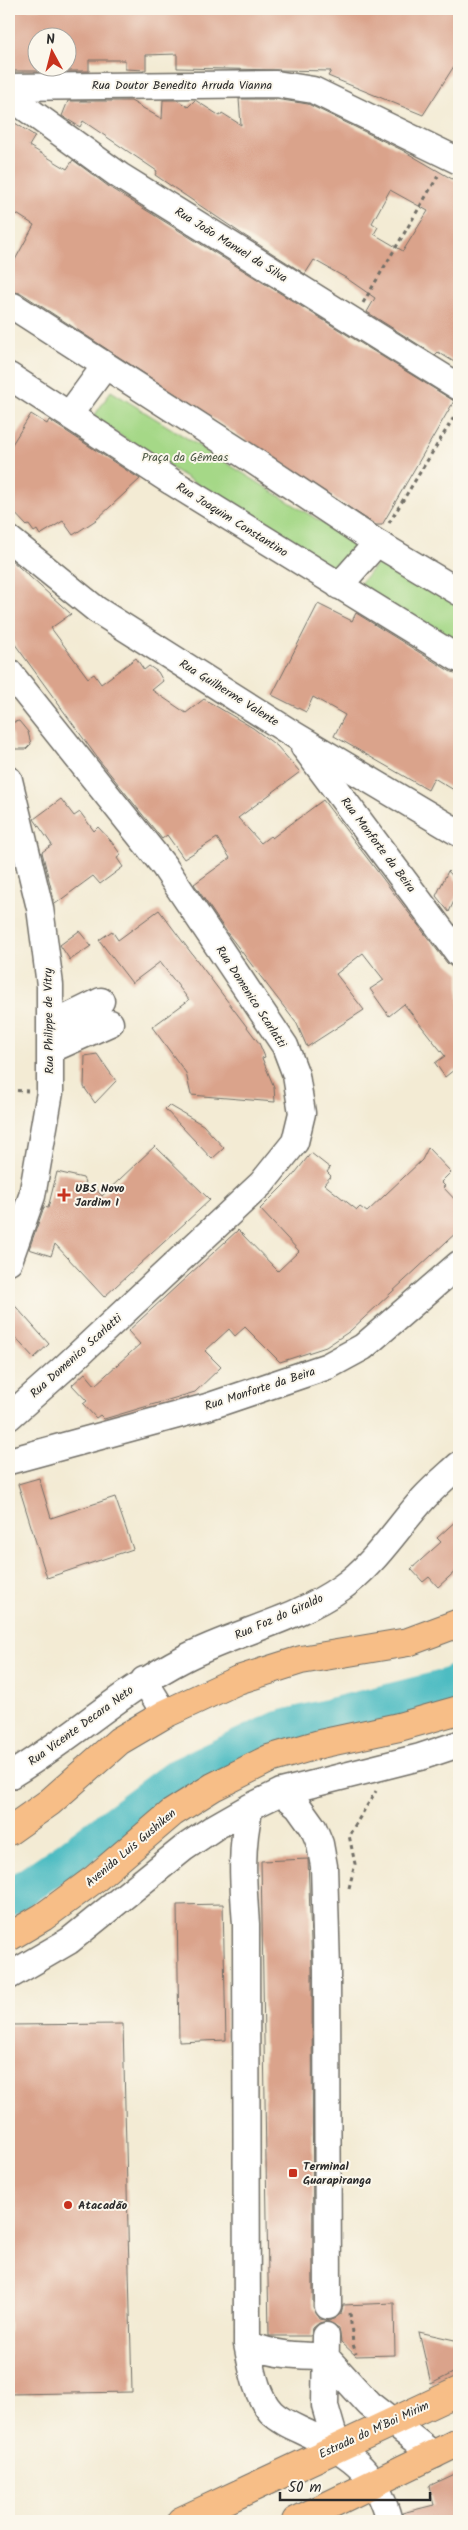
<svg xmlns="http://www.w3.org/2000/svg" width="468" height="2530" font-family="Kalam,sans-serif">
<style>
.green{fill:#a5d887;stroke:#688259}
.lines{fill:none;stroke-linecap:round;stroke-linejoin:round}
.river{stroke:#4dbcc2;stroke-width:36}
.building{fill:#daa38b;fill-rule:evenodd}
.minor-casing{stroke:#716e66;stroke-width:29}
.major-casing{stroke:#716e66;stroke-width:30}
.path{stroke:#716e66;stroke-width:3;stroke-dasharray:4 4;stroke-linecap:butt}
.minor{stroke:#fff;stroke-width:26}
.major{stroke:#f7be87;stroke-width:28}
.poi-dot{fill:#c8321e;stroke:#fbf7ec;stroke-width:2}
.labels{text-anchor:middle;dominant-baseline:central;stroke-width:4;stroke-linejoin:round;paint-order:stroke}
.street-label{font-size:12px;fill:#2b2b2b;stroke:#fbf7ec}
.park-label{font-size:12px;fill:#4a5642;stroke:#fbf7ec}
.poi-label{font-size:12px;font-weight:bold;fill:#2b2b2b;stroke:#fbf7ec;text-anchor:start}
</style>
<rect width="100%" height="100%" fill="#fbf7ec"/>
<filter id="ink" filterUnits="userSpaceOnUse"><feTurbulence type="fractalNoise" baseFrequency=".02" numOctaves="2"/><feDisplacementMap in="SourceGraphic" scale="10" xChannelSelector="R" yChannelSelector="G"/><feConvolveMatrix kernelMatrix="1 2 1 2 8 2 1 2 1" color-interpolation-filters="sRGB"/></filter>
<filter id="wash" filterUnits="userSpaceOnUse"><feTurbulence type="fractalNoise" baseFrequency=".0096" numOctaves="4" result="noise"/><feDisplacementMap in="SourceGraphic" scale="20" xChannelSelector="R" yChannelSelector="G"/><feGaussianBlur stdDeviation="1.12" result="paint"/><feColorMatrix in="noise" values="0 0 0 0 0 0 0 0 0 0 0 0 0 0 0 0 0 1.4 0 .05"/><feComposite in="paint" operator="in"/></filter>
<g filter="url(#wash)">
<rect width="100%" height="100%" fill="#f3ebd4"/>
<path class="green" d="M111,391L360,546L336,573L93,418Z
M384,555L459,602V649L357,587Z"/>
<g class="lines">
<path class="river" d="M9,1898L69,1857L176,1777L279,1729L444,1688L459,1681"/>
</g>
<g id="blocks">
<path class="building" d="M9,9H459V62L456,63L423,115L328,76L331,71L177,68V54L146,55V70L125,69V60H89V71H9ZM38,38H68V68H38Z
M239,99H275L308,104L402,150L459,183V365L438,352L435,355L367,312L375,298L346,278L314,260L305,274L242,234L155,175L157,171L83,121L80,127L62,116L68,101H131L162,119L163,100H177L188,107L195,100L220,116L222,113L241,125ZM390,190L428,211L403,251L374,234L378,227L372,223Z
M9,119L35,136L29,146L67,169L73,160L112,189L454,401L382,525H376L21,293L9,292V271L34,225L9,209Z
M31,414L47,424L49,420L140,479L96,520L73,535L63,521L40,535L37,530L34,532L29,525L27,526L9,507V449Z
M9,558L71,614L51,628L88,678L94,674L101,684L136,658L144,670L149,666L158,672L163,681L152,690L186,713L204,699L253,728L277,746L300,772L238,818L261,843L270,836L272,838L323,800L447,963L459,973V1074L455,1069L445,1077L435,1063L445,1056L404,1004L389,1016L370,989L384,980L363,953L336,974L364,1010L307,1047L297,1024L228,934L194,884L230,858L217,838L184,859L167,835L162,839L99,760L9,636Z
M318,604L352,621L356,613L451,672L459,674V793L434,778L428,790L334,736L345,715L313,697L306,712L272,695Z
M19,721L28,732L31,744L26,749H15L9,723Z
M61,799L74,816L80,812L94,831L98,827L111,841L121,855L117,858L123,867L100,884L93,876L55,904L42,852L52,845L34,819Z
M448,871L459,883V890L449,912L436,896Z
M159,910L259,1043L265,1057L262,1058L274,1087L275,1102L191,1095L186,1073L152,1027L189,1000L160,962L132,983L99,940L112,931L118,940Z
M79,931L91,946L70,960L60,945Z
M97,1054L116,1081L95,1103L84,1087L85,1056Z
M169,1105L203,1125L224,1148L212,1159L165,1109Z
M155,1146L210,1200L104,1297L55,1244L51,1256L29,1249L44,1207L48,1208L57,1172L83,1178L87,1186L94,1187L102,1196Z
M428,1148L451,1172L441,1182L445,1186L443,1187L459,1204V1230L350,1331L326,1347L280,1362L245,1327L235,1336L229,1329L205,1351L221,1367L195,1392L104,1419L100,1415L96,1418L83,1404L87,1401L72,1385L85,1373L95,1385L140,1344L128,1331L238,1230L278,1271L299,1251L260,1209L292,1177L311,1153L330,1168L327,1172L331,1176L324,1184L357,1210L360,1207L367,1212L422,1160Z
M9,1299L49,1344L34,1358L9,1331Z
M39,1478L51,1518L115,1497L133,1549L47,1578L18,1484Z
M459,1518V1568L438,1587L429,1577L423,1582L411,1569L441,1542L437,1538Z
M308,1859L312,1969L313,2307L320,2319L329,2321L341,2314L343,2305L394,2303L395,2355L356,2356L341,2342L339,2328L327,2321L319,2323L313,2328L311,2336H269L261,1861Z
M223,1904L226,2040L179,2042L177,1905Z
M123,2024L132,2392L9,2394V2025Z
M419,2332L459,2341V2370L431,2384Z
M459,2472V2521H404L402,2513L434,2505L429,2486Z"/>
</g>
</g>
<g filter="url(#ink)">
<use href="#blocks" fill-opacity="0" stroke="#716e66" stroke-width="1"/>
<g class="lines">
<defs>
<path id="minor" d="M9,87L276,84L313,90L459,161
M9,96L120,176L459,387
M13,306L254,461L377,543L459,592
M9,376L172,482L459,659
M69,415L105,366
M9,539L97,610L296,736L459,833
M339,586L377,543
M9,672L164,866L285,1046L296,1075L302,1113L295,1142L262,1183L64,1368L9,1417
M304,747L459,954
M9,780L40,908L50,985V1092L32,1196L9,1261
M50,1026L101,1001
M50,1050L110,1023
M9,1461L207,1407L328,1366L363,1347L459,1264
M144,1680L165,1714
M9,1776C70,1740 122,1690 185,1658C235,1632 294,1621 341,1588C374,1565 397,1528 423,1499C434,1487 447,1476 459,1465
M281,1792L298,1806L313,1827L320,1844L324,1866L327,1969L328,2306
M250,1807C240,1847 243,1884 246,1924L247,2344C252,2367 255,2394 271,2412C282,2423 297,2428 311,2435C355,2456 376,2473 389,2521
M9,1976L69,1941L184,1848L215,1827L250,1807L281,1792L420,1757L459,1744
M326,2336L325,2406L337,2447
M247,2344C274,2355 297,2356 325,2356L369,2404L434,2455"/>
<path id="major" d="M9,1831L50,1802L119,1741L165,1714L238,1680L301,1660L408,1642L459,1623
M9,1937L43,1917L96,1878L172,1813L213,1787L269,1759L320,1744L399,1727L459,1710
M181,2521L459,2391
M296,2521L459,2442"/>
</defs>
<use href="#minor" class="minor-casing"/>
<use href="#major" class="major-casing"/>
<path class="path" d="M363,303L438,176
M389,523L459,409
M9,1090L28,1091
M349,1888L355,1864L349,1835L376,1791
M350,2313L353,2344L356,2354"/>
<use href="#minor" class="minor"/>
<use href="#major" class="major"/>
</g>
</g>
<g class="poi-dot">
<path d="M61.5 1187.5h5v5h5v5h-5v5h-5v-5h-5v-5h5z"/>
<rect x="288" y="2168" width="10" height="10" rx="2.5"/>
<circle cx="68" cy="2205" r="5"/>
</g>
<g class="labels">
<g class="street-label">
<text x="182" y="85">Rua Doutor Benedito Arruda Vianna</text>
<text transform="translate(231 245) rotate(32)">Rua João Manuel da Silva</text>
<text transform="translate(232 520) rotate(32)">Rua Joaquim Constantino</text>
<text transform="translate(229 693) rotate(32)">Rua Guilherme Valente</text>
<text transform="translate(378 845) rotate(53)">Rua Monforte da Beira</text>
<text transform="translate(251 997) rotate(57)">Rua Domenico Scarlatti</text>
<text transform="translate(49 1021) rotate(-91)">Rua Philippe de Vitry</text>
<text transform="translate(76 1356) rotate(-42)">Rua Domenico Scarlatti</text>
<text transform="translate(260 1389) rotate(-18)">Rua Monforte da Beira</text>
<text transform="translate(279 1617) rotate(-24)">Rua Foz do Giraldo</text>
<text transform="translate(81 1726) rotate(-36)">Rua Vicente Decara Neto</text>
<text transform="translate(131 1848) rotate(-40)">Avenida Luis Gushiken</text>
<text transform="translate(374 2430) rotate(-25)">Estrada do M'Boi Mirim</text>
</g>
<g class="park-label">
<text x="185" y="457">Praça da Gêmeas</text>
</g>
<g class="poi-label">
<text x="75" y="1188">UBS Novo<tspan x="75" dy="14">Jardim I</tspan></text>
<text x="303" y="2166">Terminal<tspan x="303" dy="14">Guarapiranga</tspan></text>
<text x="78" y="2205">Atacadão</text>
</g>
</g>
<rect width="468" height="2530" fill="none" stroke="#fbf7ec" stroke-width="30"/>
<g transform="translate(52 52) rotate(353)"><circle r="24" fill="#fbf7ec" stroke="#a8a59f"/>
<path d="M0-4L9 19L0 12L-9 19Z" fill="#c8321e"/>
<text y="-8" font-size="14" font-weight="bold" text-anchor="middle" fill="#2b2b2b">N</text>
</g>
<path d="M280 2492v8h150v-8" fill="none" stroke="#2b2b2b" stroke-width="2.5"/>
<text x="288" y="2492" font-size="15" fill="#2b2b2b" stroke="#fbf7ec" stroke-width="4" paint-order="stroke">50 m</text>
</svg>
